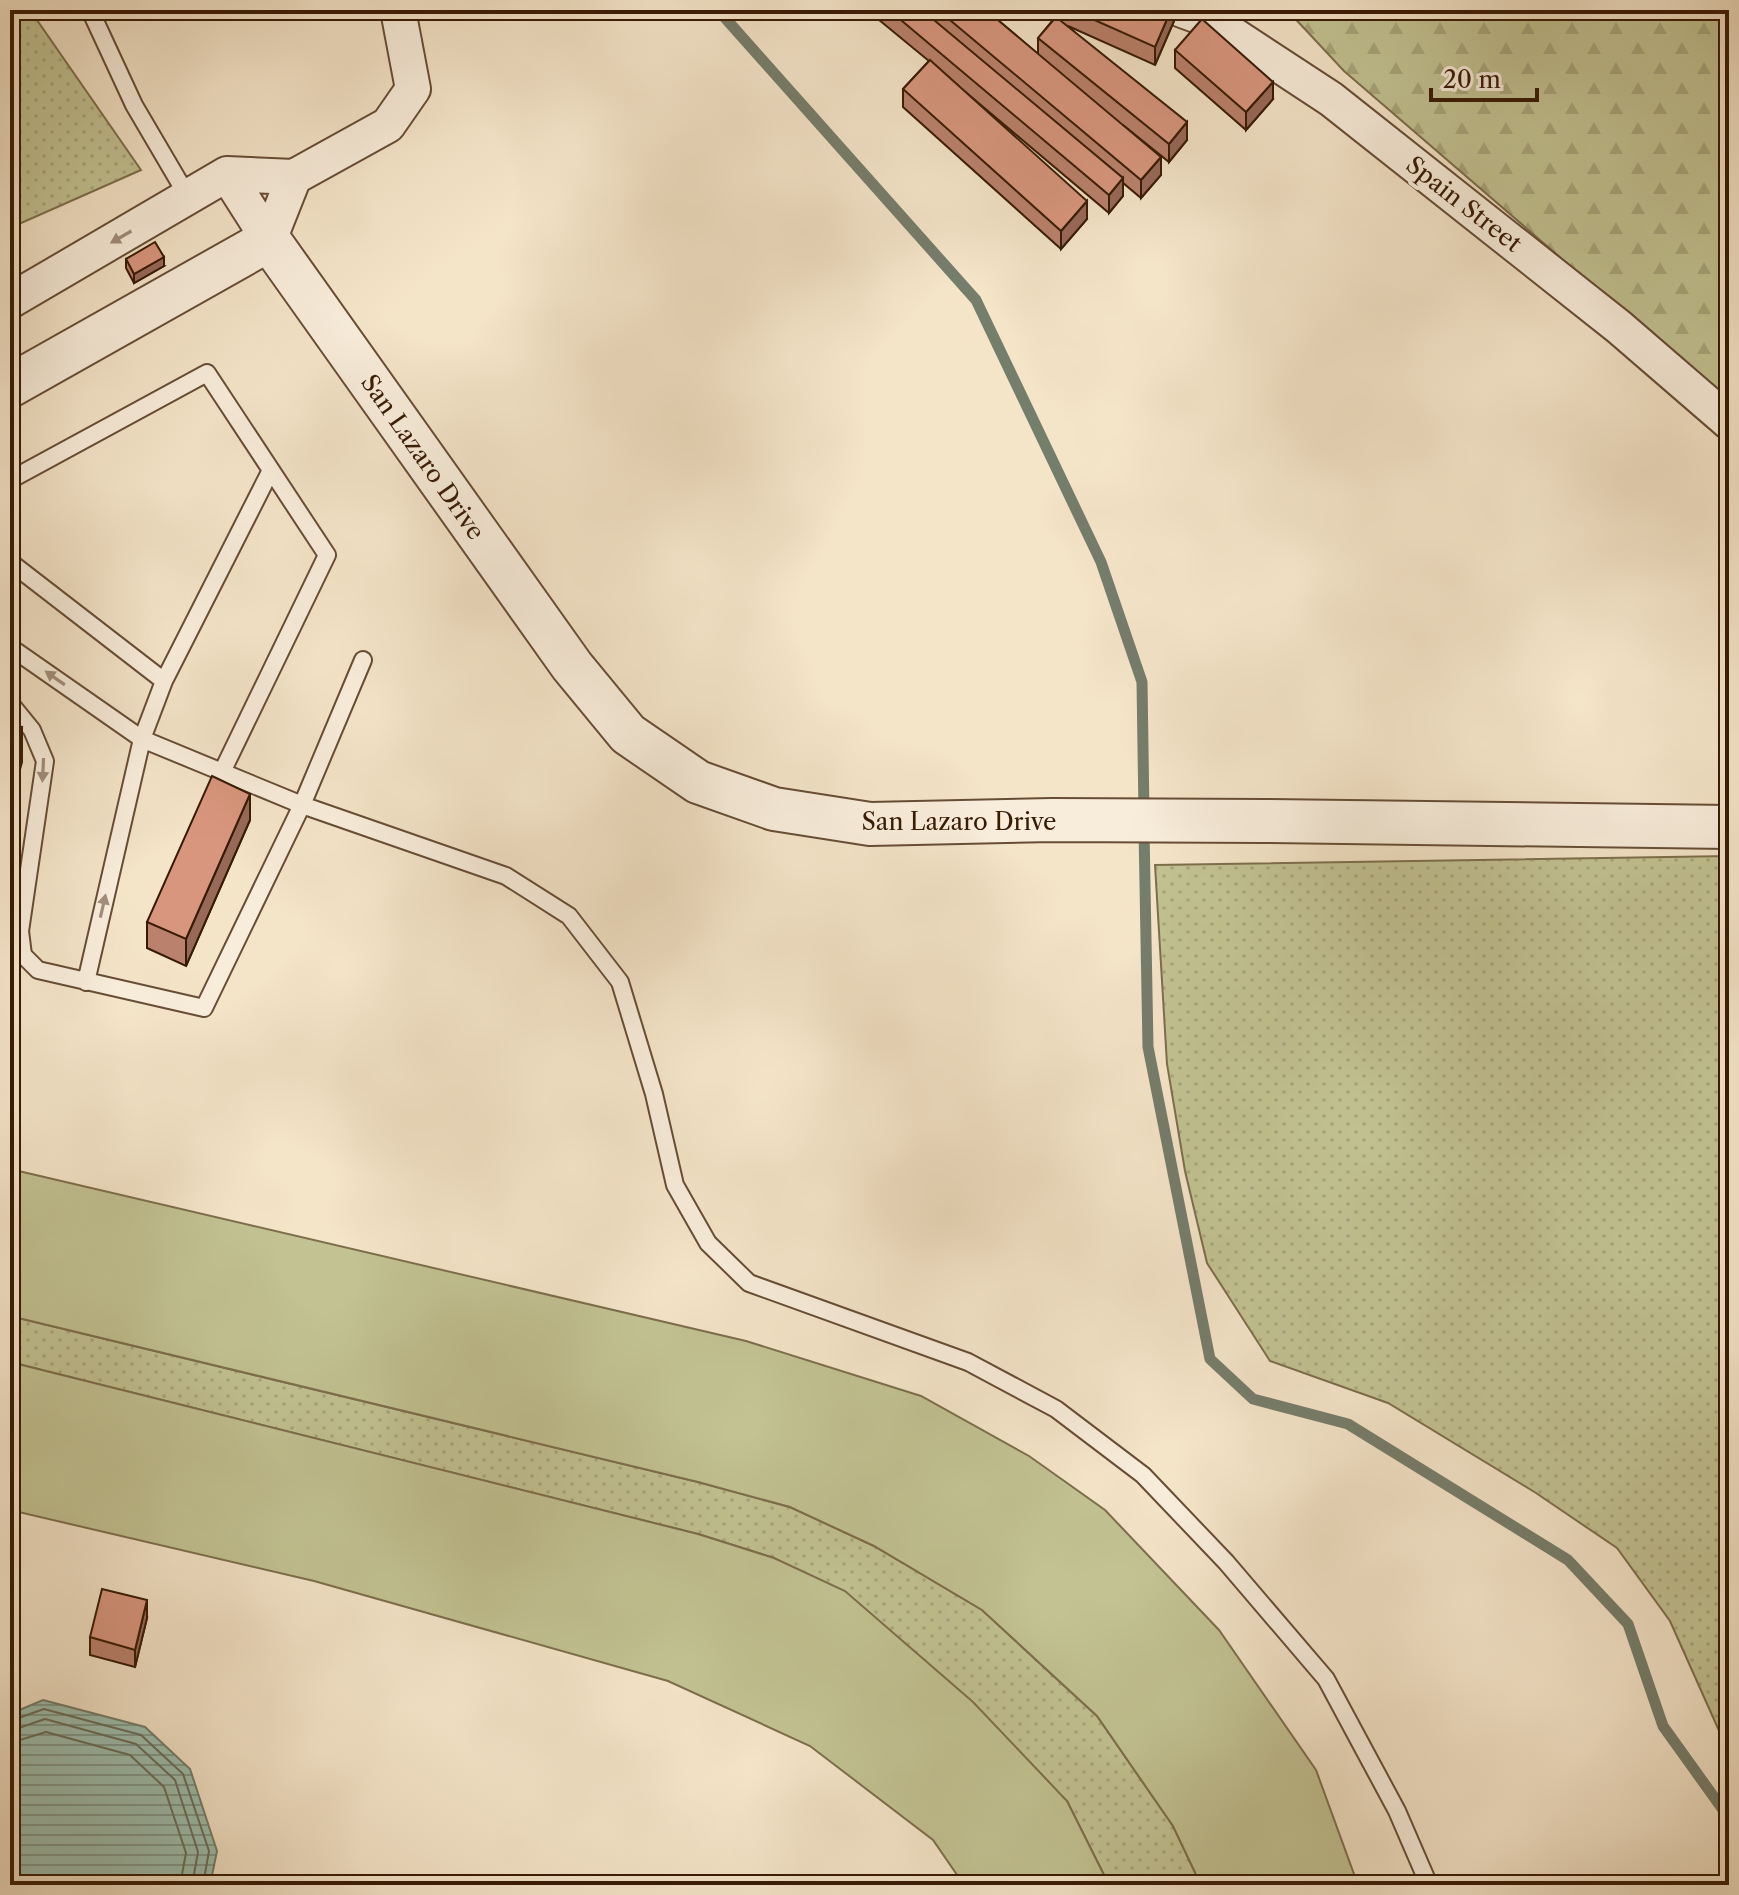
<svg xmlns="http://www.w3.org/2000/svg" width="1739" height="1895" font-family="'Libre Caslon Text',serif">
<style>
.grass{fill:url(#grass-dots);stroke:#7d6e4c;stroke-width:2}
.forest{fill:url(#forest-firs);stroke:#7d6e4c;stroke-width:2}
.pitch{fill:#c2c292;stroke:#7d6e4c;stroke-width:2}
.water{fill:url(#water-rules);stroke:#757d6b;stroke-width:2}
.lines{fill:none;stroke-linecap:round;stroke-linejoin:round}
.shore{stroke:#6a6d5a;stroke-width:2}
.stream{stroke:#757d6b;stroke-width:11}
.service-casing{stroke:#674d36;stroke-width:20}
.minor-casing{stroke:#674d36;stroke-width:38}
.tertiary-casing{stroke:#674d36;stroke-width:46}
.service{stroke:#f8eddb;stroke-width:16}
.minor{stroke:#f8eddb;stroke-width:34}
.tertiary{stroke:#f8eddb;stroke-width:42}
.wall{fill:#ba816c;stroke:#381b05;stroke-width:2}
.shaded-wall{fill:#976958;stroke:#381b05;stroke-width:2}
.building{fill:#d8967e;stroke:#381b05;stroke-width:2}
.oneway{fill:#a28e7b}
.labels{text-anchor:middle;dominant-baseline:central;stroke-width:8;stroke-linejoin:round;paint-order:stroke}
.street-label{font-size:24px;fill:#381b05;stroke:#f8eddb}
</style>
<defs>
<pattern id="grass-dots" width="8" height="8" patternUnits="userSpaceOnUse" patternTransform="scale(2)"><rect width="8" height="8" fill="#c2c292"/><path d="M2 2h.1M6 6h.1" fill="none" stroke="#a7a67c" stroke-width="1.8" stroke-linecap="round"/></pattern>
<pattern id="forest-firs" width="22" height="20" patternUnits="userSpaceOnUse" patternTransform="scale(2)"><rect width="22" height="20" fill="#c2c292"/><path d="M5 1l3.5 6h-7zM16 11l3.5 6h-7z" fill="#a7a67c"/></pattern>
<pattern id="water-rules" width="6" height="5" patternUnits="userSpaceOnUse" patternTransform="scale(2)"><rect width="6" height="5" fill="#9dbfaf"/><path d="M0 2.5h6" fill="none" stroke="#819a8c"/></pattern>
</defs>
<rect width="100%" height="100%" fill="#f4e4c8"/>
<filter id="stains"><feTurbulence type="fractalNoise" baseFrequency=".0025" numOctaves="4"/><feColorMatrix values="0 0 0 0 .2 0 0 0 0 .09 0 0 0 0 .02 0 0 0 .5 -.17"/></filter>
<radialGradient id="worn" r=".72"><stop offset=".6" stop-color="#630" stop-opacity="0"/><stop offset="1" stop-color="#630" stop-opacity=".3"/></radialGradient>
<path class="grass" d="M10,10H30L141,170L10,228Z
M1729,856V1753L1670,1621L1617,1548L1536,1493L1388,1403L1270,1361L1207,1263L1185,1171L1167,1064L1155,865Z
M10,1316L698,1482L790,1507L874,1546L982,1610L1097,1716L1173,1826L1201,1885H1109L1067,1801L774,1558L698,1534L10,1362Z"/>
<path class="forest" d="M1287,10H1729V403L1344,71Z"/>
<path class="pitch" d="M10,1169L746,1341L921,1396L1029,1456L1105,1510L1219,1630L1316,1770L1358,1885H1201L1173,1826L1097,1716L982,1610L874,1546L790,1507L698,1482L10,1316Z
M10,1362L698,1534L774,1558L845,1591L973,1702L1067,1801L1109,1885H964L933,1840L810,1746L668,1681L314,1581L10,1510Z"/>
<path class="water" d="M43,1700L145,1727L190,1769L217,1851L210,1885H10V1714Z"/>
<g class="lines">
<path class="shore" d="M10,1721L44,1709L141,1735L183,1774L209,1851L203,1885
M10,1731L45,1719L136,1744L175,1780L198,1852L192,1885
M10,1743L46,1732L130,1755L164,1787L186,1853L180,1885"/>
<path class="stream" d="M718,10L976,300L1101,562L1142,682L1144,813
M1144,830L1148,1047L1210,1359L1253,1399L1348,1424L1568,1560L1628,1624L1663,1726L1729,1818"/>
<defs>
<path id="service" d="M90,10L134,105L188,197
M10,480L207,373L327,555L222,772
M10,562L164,681
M10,647L142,739L302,805L506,876L569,916L620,982L654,1094L675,1185L708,1243L749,1283L968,1362L1056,1409L1143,1475L1226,1562L1326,1679L1397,1811L1429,1885
M10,703L32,730L45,761L20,931L23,955L38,970L204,1008L302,805L363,660
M86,982L142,739L164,681L271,470"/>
<path id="minor" d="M1182,10L1212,21L1331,99L1619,327L1729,422
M227,174L294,177L388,125L413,89L398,10
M269,240L294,177
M10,301L227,174L269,240"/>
<path id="tertiary" d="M10,386L269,240L572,666L628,734L698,782L774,809L870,824L1052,820L1265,821L1729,827"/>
</defs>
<use href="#service" class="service-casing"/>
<use href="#minor" class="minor-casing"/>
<use href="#tertiary" class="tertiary-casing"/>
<use href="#service" class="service"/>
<use href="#minor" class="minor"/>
<use href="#tertiary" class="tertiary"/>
</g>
<path class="wall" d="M867,10H986L1038,54V38L1053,20L1031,10H1174V21L1155,65L1068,26L1187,140L1169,162L1123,125L1161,175L1141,198L1123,183V196L1109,213L963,90L1087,219L1061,249L903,107V89L929,61Z
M1175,50L1273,99L1246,130L1175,68Z
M126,259L164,266L134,283L126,268Z
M250,820L186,966L147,948V922Z
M147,1618L135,1667L90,1655V1637Z"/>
<path class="shaded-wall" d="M1171,10H1174V21L1155,65V47Z
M1273,82V99L1246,130V112Z
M1187,122V140L1169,162V144Z
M1161,157V175L1141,198V180Z
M1123,178V196L1109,213V195Z
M1087,201V219L1061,249V231Z
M164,257V266L134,283V274Z
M22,727V762L10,806V771Z
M250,794V820L186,966V939Z
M147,1600V1618L135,1667V1650Z"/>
<path class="building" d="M889,10H922L1123,178L1109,195Z
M938,10H986L1161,157L1141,180Z
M1072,10H1171L1155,47Z
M1056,17L1187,122L1169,144L1038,38Z
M1202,19L1273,82L1246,112L1175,50Z
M930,60L1087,201L1061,231L903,89Z
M155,242L164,257L134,274L126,259Z
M10,726L22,727L10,771Z
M212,776L250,794L186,939L147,922Z
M102,1589L147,1600L135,1650L90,1637Z"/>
<defs><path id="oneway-solid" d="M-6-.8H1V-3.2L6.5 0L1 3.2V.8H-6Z" transform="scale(2)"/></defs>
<g class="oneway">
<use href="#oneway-solid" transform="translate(121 237) rotate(150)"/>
<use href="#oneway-solid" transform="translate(55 678) rotate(-145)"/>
<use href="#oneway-solid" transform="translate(43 770) rotate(93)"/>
<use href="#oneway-solid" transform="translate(103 906) rotate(-77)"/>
</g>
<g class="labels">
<g class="street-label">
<text transform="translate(1464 204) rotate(38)">Spain Street</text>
<text transform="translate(423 457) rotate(55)">San Lazaro Drive</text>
<text x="959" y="821">San Lazaro Drive</text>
</g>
</g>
<rect width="1739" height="1895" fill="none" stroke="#f4e4c8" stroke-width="40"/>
<rect x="12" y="12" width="1715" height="1871" fill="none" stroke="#381b05" stroke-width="4"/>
<rect x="20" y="20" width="1699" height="1855" fill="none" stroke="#381b05" stroke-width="2"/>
<path d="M1431 88v12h106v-12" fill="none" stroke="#381b05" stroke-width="4"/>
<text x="1443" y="88" font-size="24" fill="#381b05" stroke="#f8eddb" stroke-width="6" paint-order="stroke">20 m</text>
<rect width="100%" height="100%" filter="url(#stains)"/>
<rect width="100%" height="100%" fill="url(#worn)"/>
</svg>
